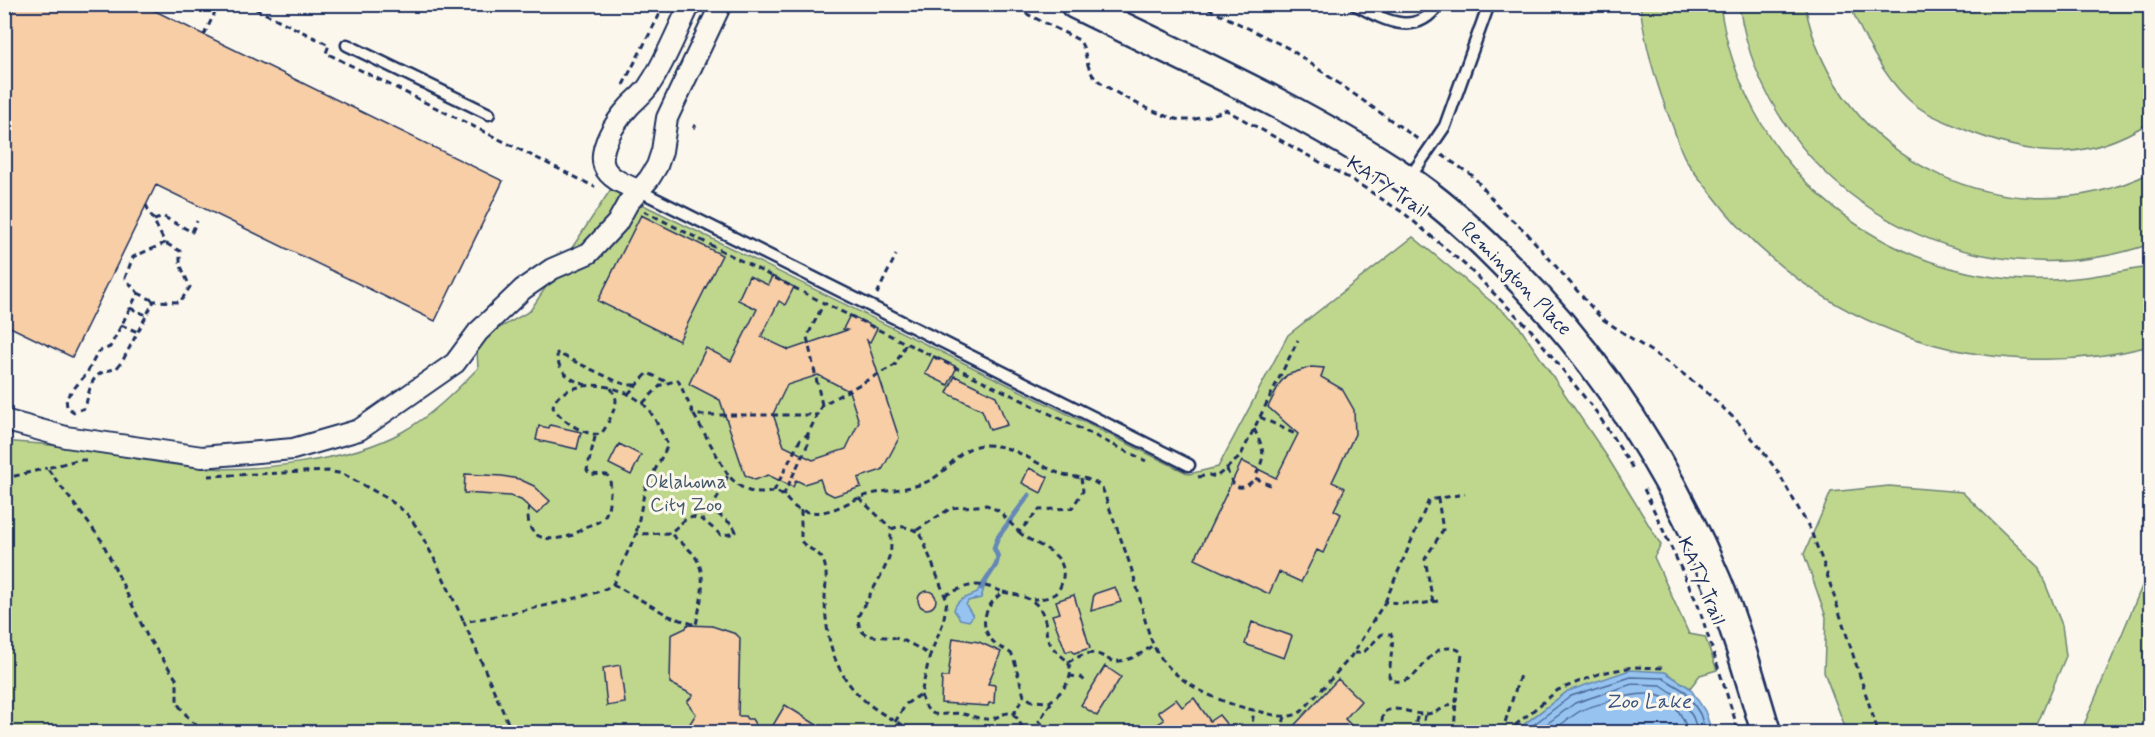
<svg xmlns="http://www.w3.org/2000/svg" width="2155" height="737" font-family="Mynerve,sans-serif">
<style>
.green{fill:#bfd78d;stroke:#6d8376;stroke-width:1.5}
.water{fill:#96c3f0;stroke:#6588b6;stroke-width:1.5}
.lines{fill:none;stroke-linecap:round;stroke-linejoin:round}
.shore{stroke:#4c6a98;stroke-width:1.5}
.stream{stroke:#6588b6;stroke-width:5}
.building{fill:#f7cea6;stroke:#1b2f5e;stroke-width:1.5;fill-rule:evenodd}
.lane-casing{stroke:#1b2f5e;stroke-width:15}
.street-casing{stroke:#1b2f5e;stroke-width:24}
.secondary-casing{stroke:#1b2f5e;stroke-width:33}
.path{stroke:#1b2f5e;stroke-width:3;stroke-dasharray:6 4.5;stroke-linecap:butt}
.lane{stroke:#fbf7ec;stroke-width:10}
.street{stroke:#fbf7ec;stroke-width:20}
.secondary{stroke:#fbf7ec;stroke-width:28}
.labels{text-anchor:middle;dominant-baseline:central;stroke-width:6;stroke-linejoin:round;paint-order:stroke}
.street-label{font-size:20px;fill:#1b2f5e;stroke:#fbf7ec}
.park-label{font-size:20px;fill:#44596a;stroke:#fbf7ec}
.water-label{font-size:21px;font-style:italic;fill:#3a5482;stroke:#fbf7ec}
</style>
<rect width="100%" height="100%" fill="#fbf7ec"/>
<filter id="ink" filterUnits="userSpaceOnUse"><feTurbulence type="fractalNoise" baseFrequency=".0167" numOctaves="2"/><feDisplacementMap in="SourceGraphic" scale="12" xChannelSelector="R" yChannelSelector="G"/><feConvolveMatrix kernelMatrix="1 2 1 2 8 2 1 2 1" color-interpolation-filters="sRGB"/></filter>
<g filter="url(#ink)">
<path class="green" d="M1640,5H1720C1742,160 1869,272 2025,280C2065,282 2105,274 2143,268L2150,265V346C1987,388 1812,329 1711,193C1703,183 1693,172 1686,160C1680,150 1677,138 1673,127C1657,87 1645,47 1640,5Z
M1739,5H1805C1835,161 2009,242 2150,173V244C1971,306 1768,196 1739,5Z
M1850,5H2150V122C2083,164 2033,157 1963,129C1944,121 1922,113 1907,98C1883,75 1862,35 1850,5Z
M611,189L1189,474L1218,467L1288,335L1413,237L1516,322L1608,458L1661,545L1654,557L1689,634L1705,637L1717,670L1700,675L1690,688L1665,672L1568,691L1514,732H5L4,441C26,443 47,444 68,447C110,453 151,463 193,467C252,473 350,461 402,432C431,416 455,392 478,368L477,351L485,336L530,311Z
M1889,486L1962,492L2038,566L2062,625L2066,656L2034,732H1847L1824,672L1826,617L1804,554L1831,492Z
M2150,567V732H2081Z"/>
<path class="water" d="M979,588H984L981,598L968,601L966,605L973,616L969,621L960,619L954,610C957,598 967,598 977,593Z
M1630,670L1665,672L1690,688L1705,711L1712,732H1514L1568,691Z"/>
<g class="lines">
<path class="shore" d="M1524,732L1571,696L1631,677L1663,678L1686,692L1700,714L1706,732
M1536,732L1575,703L1632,684L1661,685L1680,698L1693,717L1698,732
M1551,732C1559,726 1568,719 1577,713C1585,707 1598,705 1607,702C1646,689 1674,687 1688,732"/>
<path class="stream" d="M981,588L996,565L998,557L994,548L998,537L1029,495"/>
</g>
<path class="building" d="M16,4H141L503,181L435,321L156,185L72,357L4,324V28Z
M641,215L722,255L679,341L598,301Z
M749,276L768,285L772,276L794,287L785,305L779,301L761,337L789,350L847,330L843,329L850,315L877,328L870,342L867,340L899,438L882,470L858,478L861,487L834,496L824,491L820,479L804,484L796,480L793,487L768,475L755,480L745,475L720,400L689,384L706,348L731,361L757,309L738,300ZM818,375L849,391L859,422L846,449L813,460L784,446L773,414L787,385Z
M934,356L957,367L948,385L925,374Z
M1311,367L1324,368L1321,377L1342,389L1354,410L1355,434L1332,482L1345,488L1334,510L1341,514L1323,553L1317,550L1301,582L1279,572L1269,594L1195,559L1242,461L1276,478L1298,434L1268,407L1280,383L1287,375Z
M955,376L996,396L1007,425L990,430L982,410L947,393Z
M550,425L581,432L577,449L536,440L539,426L549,428Z
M619,444L641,455L631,475L609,464Z
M1029,468L1048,477L1041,493L1022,483Z
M465,474L502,476L519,479L534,486L550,501L537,514L521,500L510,496L464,493Z
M1115,587L1121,602L1091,611L1094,594Z
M918 600a9 9 0 1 1 18 0a9 9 0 1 1-18 0Z
M1074,595L1090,648L1074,653L1072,650L1066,652L1052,615L1060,613L1056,601Z
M1252,622L1292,636L1284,658L1245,644Z
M687,625L712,626L736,634L740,638L738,716H745L747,719H752L760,732H693L689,725L696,714L687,702L693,695L670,683L671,635L686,628Z
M953,638L979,642L1001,652L988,684L995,685L994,703H989L988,706L941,703L942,677H948Z
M620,665L625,703L607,706L603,668Z
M1105,666L1121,677L1097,716L1081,705Z
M1338,679L1361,701L1345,719L1358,732H1288Z
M1194,698L1210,721L1219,715L1233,732H1146L1164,720L1158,712L1176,699L1182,707Z
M785,705L828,732H769Z"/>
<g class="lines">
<defs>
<path id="lane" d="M1354,4C1383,19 1415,39 1439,4
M347,45L489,114
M1408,180L1445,126L1489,4
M638,190L1189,465"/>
<path id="street" d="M638,190C626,185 609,179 604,166C598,148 616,121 628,108C635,100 645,93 650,84C665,62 678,29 690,4
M4,420L66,437L202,457L293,449L359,430L455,363L478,332L523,289L552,269L589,253L617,223L628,203L649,179L657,166L662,151L667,118L721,4"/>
<path id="secondary" d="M1075,4C1187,59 1302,109 1406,179C1439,201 1469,228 1498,257C1593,349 1666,460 1717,582C1737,631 1751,682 1766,732"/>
</defs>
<use href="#lane" class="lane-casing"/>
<use href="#street" class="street-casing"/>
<use href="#secondary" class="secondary-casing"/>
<path class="path" d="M246,4L329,45L326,53L595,187
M1007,4L1079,40C1087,50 1085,63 1092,74C1102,89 1163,118 1181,120C1196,121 1212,115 1226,110L1354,181L1405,214L1465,265L1531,330L1597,413L1634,470
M1199,4L1290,49L1419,140
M1408,6V4
M204,35L219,4
M623,85L665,4
M693,128L696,125
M1442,155L1473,176L1504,213L1526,232L1601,318L1670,364L1703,389L1738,422L1758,445L1778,472L1810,529L1823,562L1878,732
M146,205L165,243L133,257L125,278L138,293L110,347L98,352L87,373L66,398L67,407L74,412L85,408C91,385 90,372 116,369L123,360L154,301L180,302L190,287L180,264V251L165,243
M644,211L824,303L1146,461
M154,220L164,217L192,232L197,221
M138,293L154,301
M877,294L896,255
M130,308L146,315
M121,325L138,332
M586,385C570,380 557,371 557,353L618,382L628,385H637
M611,388C613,392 616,396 616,401C616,407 605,432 600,434C586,437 559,419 553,407C555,389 587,383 603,386C616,388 631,394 641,402C653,411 661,432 668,445L645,489L636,534
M628,394L648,373L667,382
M643,403L661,385L678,380L694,415
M822,405L807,337L824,303
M1260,417L1297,435
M1254,429C1265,451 1266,455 1255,477
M86,460H77L47,468L102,541L147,636L177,680V703L191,721L208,732
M1227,469C1232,488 1241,494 1255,478L1272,486
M728,475L694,415H817
M208,476L328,471L343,474L385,497L399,507L408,515L418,529L437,564L464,622
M1198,477L1209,475L1216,477L1240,457L1298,340
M4,480L11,477L47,468
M1644,489L1698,605L1739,732
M774,491L800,440L808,434L822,405L895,365L906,343
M783,496L808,444V434
M859,498L892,529
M529,506C523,540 547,543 573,535C578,533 581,529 585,527C591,524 597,524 602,519C609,513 609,502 610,493C610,486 612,481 607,475L590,474L587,470L596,433
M801,510V541C806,548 817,551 822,558C829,570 825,586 825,599C826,670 854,706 919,732
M917,530L951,508L987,505L999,511L1019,532L1039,510L1072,508L1083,491L1081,478
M1019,532C1036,548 1073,551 1061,585C1057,597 1045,599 1033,599
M613,584L669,616L696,625C700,604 709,575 694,555C688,547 677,540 670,533
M1003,592C1022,596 1040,598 1045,621C1047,629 1045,636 1050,643C1054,651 1060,654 1066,660C1079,674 1061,694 1049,702L1032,701L1024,696L1013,656C1009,650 1003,650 997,645C976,628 984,606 1003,592Z
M945,595C971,584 976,581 1003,592
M1385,602L1429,500L1465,494
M1433,602L1425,559L1443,530L1438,499
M1354,653H1363L1382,634H1391L1393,639L1389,676L1391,680C1421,689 1424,646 1450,648C1457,649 1459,649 1462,654L1456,701C1447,706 1435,714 1425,714C1411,715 1395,703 1383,713L1381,729L1384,732
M1068,662C1078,657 1089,650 1100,655C1105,657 1108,660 1113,661C1127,663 1143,653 1153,645
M1069,676L1080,677L1087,682
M921,695C930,726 944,710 963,714C972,716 982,720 992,719C999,717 1002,713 1010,713L1017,718L1025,732
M1013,715L1024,696
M1425,715L1423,725L1428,732
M895,722L906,704L921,694L930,655C919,649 907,640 894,638C877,634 859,643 858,617C867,597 882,578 889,557C893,548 889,539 892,529C901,524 914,528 921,535L947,601L943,623L930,655
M512,732L464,622C489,617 601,597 613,584L636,534L670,533L685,520L693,517L703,520L721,535L733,534L736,532C733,521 718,518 713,507L728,475C738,486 748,494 764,493C769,493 772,491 777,492C787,496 791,508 803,511C808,512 815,513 821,512C834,511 847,503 859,498C883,488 912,492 934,478C953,466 960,445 986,445C1014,445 1034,463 1058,473C1073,479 1094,475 1103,490C1113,519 1125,548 1134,577C1141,599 1144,623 1153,644C1168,680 1217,702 1253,710C1269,713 1288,722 1302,711L1350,658L1385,602L1420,604L1438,601
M1050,732L1039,721L1053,700
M1251,732L1254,710
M1280,732L1285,717
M1411,732L1415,725L1418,714
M1454,732L1456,701
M1502,732L1521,672
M1507,732L1558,690L1601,673L1633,667L1663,668"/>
<use href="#lane" class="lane"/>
<use href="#street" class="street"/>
<use href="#secondary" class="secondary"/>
</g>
</g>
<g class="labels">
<g class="street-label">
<text transform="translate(1387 187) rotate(34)">KATY Trail</text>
<text transform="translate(1516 279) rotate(46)">Remington Place</text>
<text transform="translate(1701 581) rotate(67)">KATY Trail</text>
</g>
<g class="park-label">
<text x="686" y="482">Oklahoma<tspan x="686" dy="23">City Zoo</tspan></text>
</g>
<g class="water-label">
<text x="1648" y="702">Zoo Lake</text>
</g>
</g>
<rect width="2155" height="737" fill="none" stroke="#fbf7ec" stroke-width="24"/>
<rect x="12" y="12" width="2131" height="713" fill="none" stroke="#1b2f5e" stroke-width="2" filter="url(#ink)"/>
</svg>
